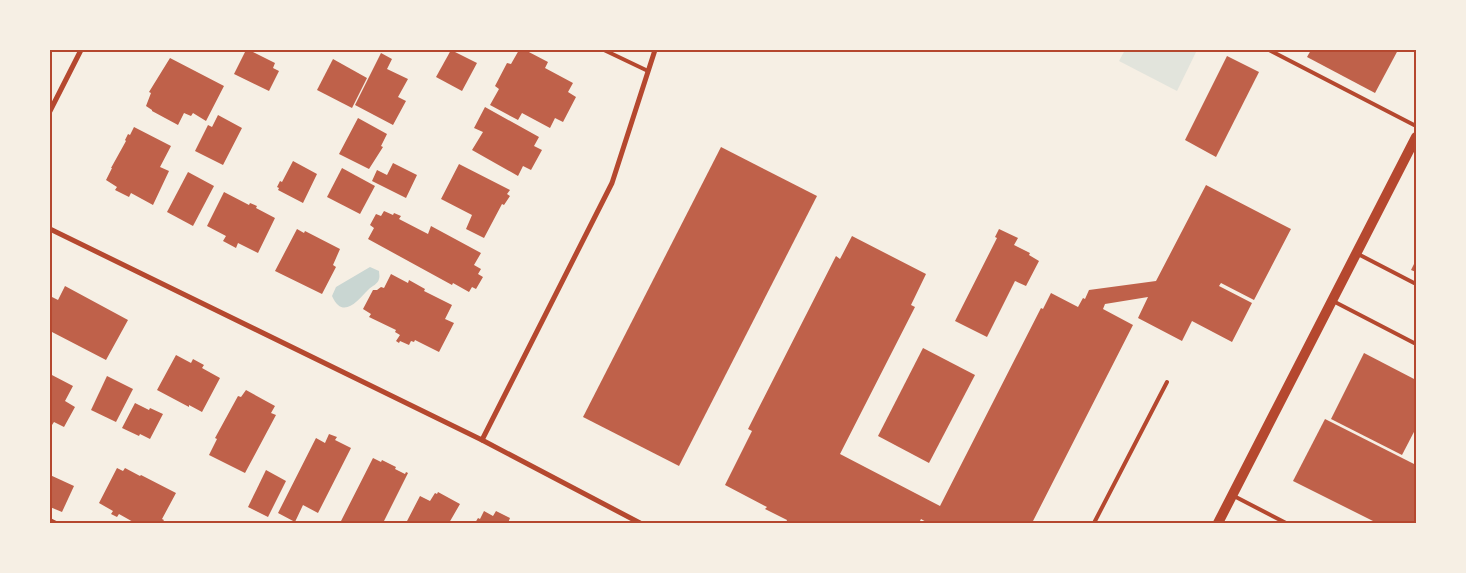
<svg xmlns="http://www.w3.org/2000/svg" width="1466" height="573" font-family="Jost,sans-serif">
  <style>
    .green { fill: #e2e4dc }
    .water { fill: #c9d6d2 }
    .building { fill: #bf614a }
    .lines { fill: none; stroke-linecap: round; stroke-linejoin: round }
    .service { stroke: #b5482f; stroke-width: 4 }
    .minor { stroke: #b5482f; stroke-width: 5 }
    .secondary { stroke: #b5482f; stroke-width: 10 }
    .neatline { fill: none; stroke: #b5482f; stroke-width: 2 }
  </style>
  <rect width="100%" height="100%" fill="#f6efe4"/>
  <!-- green -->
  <path class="green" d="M1125,50h72l-20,41 -58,-30z"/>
  <!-- water -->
  <path class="water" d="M370,267l9,4c0,3 1,5 0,8 -1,5 -7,7 -11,11 -11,11 -25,30 -36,6l4,-9z"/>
  <!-- building -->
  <g class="building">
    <path d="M246,50h3l26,13 -2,5 6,3 -10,20 -35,-17z"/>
    <path d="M451,50l26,13 -15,28 -26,-14z"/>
    <path d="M519,50h6l23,12 -3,6 28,15 -5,9 8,5 -13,25 -8,-4 -5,10 -28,-15 -4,7 -28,-15 9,-16 -4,-3 12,-23 4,1z"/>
    <path d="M1311,50h87l-23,43 -68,-36z"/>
    <path d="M381,53l11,6 -5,10 21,10 -10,18 8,4 -13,24 -38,-20z"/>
    <path d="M1227,56l32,16 -43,85 -31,-17z"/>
    <path d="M170,58l54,28 -18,35 -13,-8 -2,3 -7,-3 -6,12 -26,-14v-1l-6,-4 5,-13 -2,-1z"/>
    <path d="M333,59l34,19 -15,30 -35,-18z"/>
    <path d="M485,107l54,30 -5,9 8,4 -11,20 -8,-4 -5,10 -46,-26 11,-18 -9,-4z"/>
    <path d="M218,115l24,13 -19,37 -28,-14 13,-26 4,2z"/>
    <path d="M358,118l29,16 -6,12 2,1 -14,22 -30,-15z"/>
    <path d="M134,127l37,19 -11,21 9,4 -16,34 -22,-12 -2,4 -14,-7 2,-3 -11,-7 6,-12h-1l15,-27 -1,-1 3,-6 2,1z"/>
    <path d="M721,147l96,49 -138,270 -96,-49z"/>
    <path d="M293,161l24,13 -14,29 -25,-13 1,-2 -2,-1 3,-6 2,1z"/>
    <path d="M393,163l24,12 -11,23 -34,-17 5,-11 10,5z"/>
    <path d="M459,164l51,26 -3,4 3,2 -6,9 -2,-1 -18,34 -18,-9 6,-14 -31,-16z"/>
    <path d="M342,168l33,18 -15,28 -33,-17z"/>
    <path d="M188,172l26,14 -21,40 -26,-14z"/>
    <path d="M1206,185l85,44 -37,71 -33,-17 -2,3 33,17 -20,39 -40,-21 -10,20 -44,-23 10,-21 -43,7 -2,5 30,16 -101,198h-104l-7,-4 -2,4h-133l1,-3 -22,-11 2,-2 -42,-22 27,-54 -4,-2 88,-173 4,3 12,-23 74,38 -15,31 4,2 -75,147 100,52 101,-198 2,1 8,-16 27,14 5,-9 2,1 4,-9 67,-9z"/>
    <path d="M224,192l25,13 1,-2 7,3 -1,2 19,10 -17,35 -20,-10 -2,5 -13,-7 3,-5 -19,-10z"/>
    <path d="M384,211l9,4 1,-2 7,3 -2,3 29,15 3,-8 50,27 -7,12 7,4 -3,5 5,3 -7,12 -4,-2 -3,5 -16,-9 -1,2 -84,-46 6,-11 -4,-3 6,-11 5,2z"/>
    <path d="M297,229l7,4 1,-2 35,18 -7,16 3,2 -14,27 -47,-23z"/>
    <path d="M999,229l19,9 -4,7 16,8 -1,2 10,6 -13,25 -11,-5 -28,56 -32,-16 42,-83 -2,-1z"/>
    <path d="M1416,260v12l-5,-2z"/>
    <path d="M391,274l17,9 1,-3 16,9 -1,2 28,14 -7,14 9,4 -15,29 -24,-12 -1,2 -3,-1 -2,4 -9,-4 -1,2 -3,-2 4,-6 -5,-3 1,-2 -27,-13 2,-3 -8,-5 10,-19h4l4,-3 3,1z"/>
    <path d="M65,286l63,34 -22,40 -54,-28 -2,4v-40l8,4z"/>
    <path d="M923,348l52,27 -46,88 -51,-27z"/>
    <path d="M1364,353l52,27v48l-14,27 -71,-36z"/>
    <path d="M176,355l15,8 2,-4 11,6 -2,3 18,10 -18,34 -13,-7v2l-32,-17z"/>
    <path d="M50,374l23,12 -8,15 10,6 -11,20 -10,-5 -2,3 -2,-2z"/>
    <path d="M107,376l26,13 -17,33 -25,-12z"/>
    <path d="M246,390l29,16 -4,7 5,2 -31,58 -36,-18 8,-16 -2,-1 23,-42 3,1z"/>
    <path d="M135,403l14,7 1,-2 13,6 -13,25 -10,-5 -1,2 -17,-8z"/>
    <path d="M1325,419l91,46v58h-39l-84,-42z"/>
    <path d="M329,434l8,3 -2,3 16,8 -33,65 -15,-8 -8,17 -17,-9 38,-75 9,5z"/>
    <path d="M373,458l8,4 1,-2 14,7 -1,2 10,5 1,-2 2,1 -25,50h-43z"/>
    <path d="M117,468l6,3 2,-3 15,8 1,-1 35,18 -14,26 2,1 -2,3h-27l-16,-9 -2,3 -6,-3 2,-3 -14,-8z"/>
    <path d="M266,470l20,11 -18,36 -20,-10z"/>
    <path d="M50,475l24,11 -12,26 -12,-5z"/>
    <path d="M438,492l22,12 -11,19h-43l14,-27 10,5 5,-8 2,1z"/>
    <path d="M484,511l9,5 3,-5 14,7 -2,5h-33l3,-5 2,1z"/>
  </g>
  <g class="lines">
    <!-- service -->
    <g class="service">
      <path d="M604,50l44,21"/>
      <path d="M1269,50l147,76"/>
      <path d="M1358,254l58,30"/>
      <path d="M1333,301l83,43"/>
      <path d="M1232,495l54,28"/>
      <path d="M50,520l6,3"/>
      <path d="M1094,523l73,-141"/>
    </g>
    <!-- minor -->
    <g class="minor">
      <path d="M50,111l31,-61"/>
      <path d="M50,229l432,211 158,83"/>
      <path d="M482,440l130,-257 43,-133"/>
    </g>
    <!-- secondary -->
    <path class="secondary" d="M1218,523l198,-386"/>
  </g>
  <!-- border -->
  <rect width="1466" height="573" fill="none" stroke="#f6efe4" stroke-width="102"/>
  <rect x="51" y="51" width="1364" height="471" class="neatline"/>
</svg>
